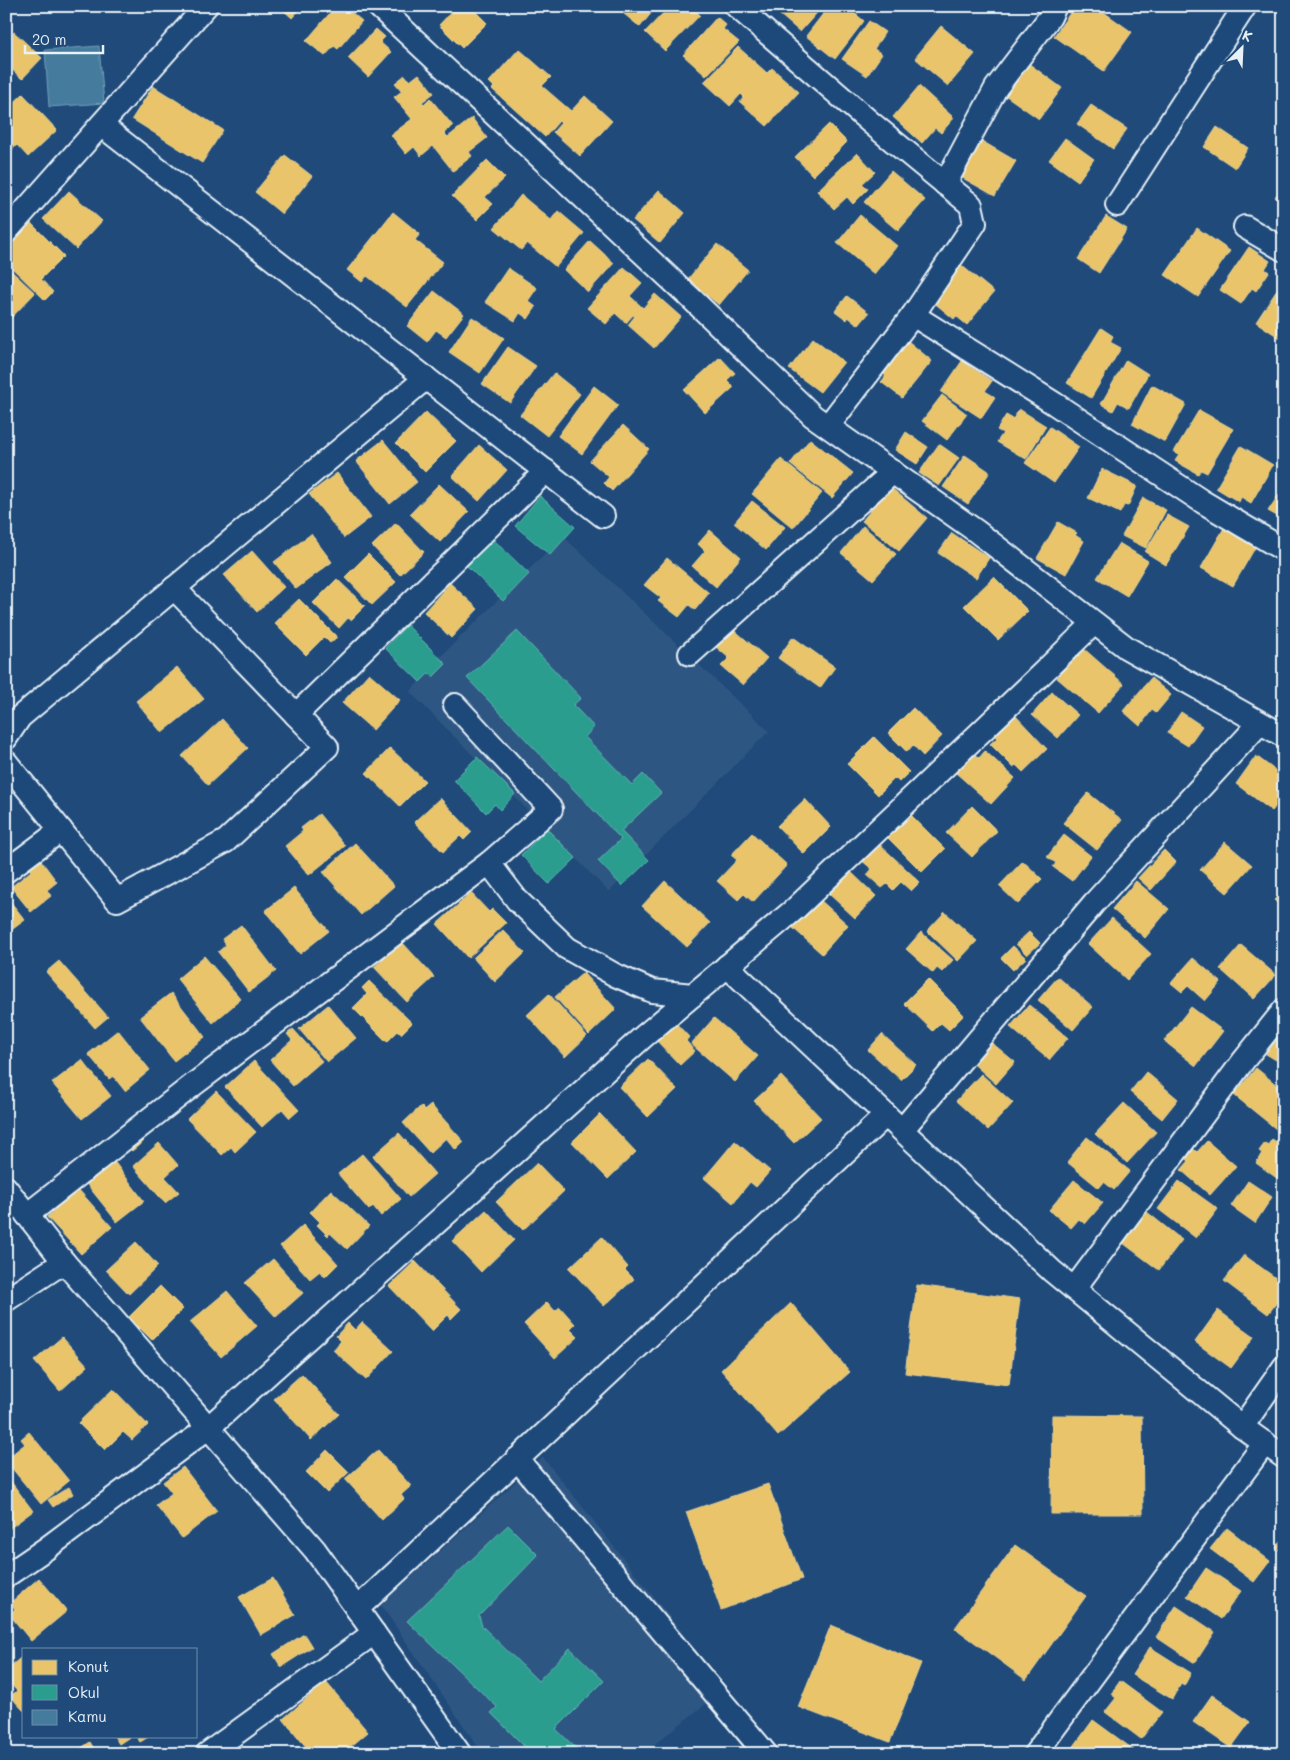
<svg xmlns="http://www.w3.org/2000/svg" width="1290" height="1760" font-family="Mali,sans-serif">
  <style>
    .built { fill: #2e5683 }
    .homes { fill: #e9c46a; stroke: #e9d295 }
    .schools { fill: #2a9d8f; stroke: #63b6ae }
    .public { fill: #457b9d; stroke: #769eb8 }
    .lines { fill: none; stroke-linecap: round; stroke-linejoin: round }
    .minor-casing { stroke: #e8f1f8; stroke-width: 26 }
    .minor { stroke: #1f4a7a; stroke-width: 22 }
  </style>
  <rect width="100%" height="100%" fill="#1f4a7a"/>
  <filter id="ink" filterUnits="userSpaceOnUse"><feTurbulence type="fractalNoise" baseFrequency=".02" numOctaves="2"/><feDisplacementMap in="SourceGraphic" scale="10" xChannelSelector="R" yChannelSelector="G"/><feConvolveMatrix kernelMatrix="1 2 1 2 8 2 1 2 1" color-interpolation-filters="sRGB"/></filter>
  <g filter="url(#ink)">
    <!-- built -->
    <g class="built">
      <path d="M563,536l206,195 -160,161 -199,-200 26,-31z"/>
      <path d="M543,1457l183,231 -84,66h-159l-102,-149z"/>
    </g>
    <!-- homes -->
    <g class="homes">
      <path d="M279,6h23l-10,12z"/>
      <path d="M336,6h8l18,15 -24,28 -4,-3 -9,10 -19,-15z"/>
      <path d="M457,6h13l17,17 -25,25 -23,-23z"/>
      <path d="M620,6h37l-17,21 -22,-18z"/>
      <path d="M670,6h21l9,9 -35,36 -20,-19z"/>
      <path d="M773,6h50l-23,26 -28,-24z"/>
      <path d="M829,6h17l18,15 -29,38 -29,-23z"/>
      <path d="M1075,6h20l37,26 -28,39 -50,-35z"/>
      <path d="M717,17l9,8 -3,4 16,13 -33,34 -23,-21z"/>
      <path d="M869,21l16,11 -11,17 8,5 -15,22 -25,-17z"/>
      <path d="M941,26l34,28 -27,32 -33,-28z"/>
      <path d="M376,29l9,8 -5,5 11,10 -23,25 -20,-19z"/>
      <path d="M14,32l28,26 -20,21 -16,-15v-24z"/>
      <path d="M738,47l29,26 5,-5 27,24 -32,34 -27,-24 4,-5 -3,-3 -11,12 -26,-24z"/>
      <path d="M519,49l32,28 -9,9 29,25 14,-15 27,25 -32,35 -27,-24 8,-9 -2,-2 -14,16 -53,-48 2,-2 -5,-5z"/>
      <path d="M1028,63l34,25 -23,31 -34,-24z"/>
      <path d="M419,74l15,19 -12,9 2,2 6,-6 23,28 -9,7 4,4 24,-19 15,20 -18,14 3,4 -19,15 -20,-25 -12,10 -7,-9 -8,7 -15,-19 21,-16 -18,-22 8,-6 -7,-8 10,-8 5,6z"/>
      <path d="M153,86l70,44 -21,33 -70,-44z"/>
      <path d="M919,86l35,32 -13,15 -6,-5 -13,15 -29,-26z"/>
      <path d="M23,94l34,36 -29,27 -11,-12 -8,7 -3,-3v-39z"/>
      <path d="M1091,105l36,24 -14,20 -36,-25z"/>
      <path d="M829,124l18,18 -34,34 -18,-19z"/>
      <path d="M1217,127l31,21 -13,20 -31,-21z"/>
      <path d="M1065,138l29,21 -16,22 -29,-21z"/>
      <path d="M980,140l36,21 -21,35 -36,-20z"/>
      <path d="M857,153l18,19 -13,12 6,5 -15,15 -6,-7 -13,12 -17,-18z"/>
      <path d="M285,155l27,21 -30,38 -27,-22z"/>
      <path d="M487,160l18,18 -20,19 8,7 -16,16 -25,-24z"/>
      <path d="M891,171l34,29 -27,31 -34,-29z"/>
      <path d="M1284,185v19l-9,-7z"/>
      <path d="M659,190l26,23 -25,30 -27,-23z"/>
      <path d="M69,191l33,30 -26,28 -33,-30z"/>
      <path d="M521,195l30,25 7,-9 26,22 -28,34 -29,-24 -6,7 -27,-22z"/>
      <path d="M393,212l27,22 -5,6 28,22 -36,45 -40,-31 -5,6 -15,-12z"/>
      <path d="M860,215l37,31 -23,28 -37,-31z"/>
      <path d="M1106,216l21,13 -28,44 -21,-14z"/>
      <path d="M27,219l37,37 -23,23 12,13 -8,8 -39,-38v-22z"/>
      <path d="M1197,228l33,23 -32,46 -33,-22z"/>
      <path d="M590,241l24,22 -26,29 -24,-22z"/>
      <path d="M717,244l31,26 -29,35 -31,-26z"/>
      <path d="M1249,247l21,14 -5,8 4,3 -13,19 -4,-3 -11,16 -21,-14z"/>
      <path d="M961,265l33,27 -27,33 -11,-9 -2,3 -22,-18z"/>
      <path d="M6,266l29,27 -24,25 -5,-4z"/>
      <path d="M624,267l18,16 -12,13 13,12 12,-14 26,23 -27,31 -26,-23 7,-9 -2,-1 -7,8 -11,-10 -9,11 -19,-16z"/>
      <path d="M508,268l29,20 -9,13 8,6 -8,12 -8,-6 -5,8 -30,-19z"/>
      <path d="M1281,284l3,2v47l-4,5 -24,-16z"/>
      <path d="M434,291l30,23 -18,23 -10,-7 -9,12 -20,-16z"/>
      <path d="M847,296l22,17 -10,12 -11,-8 -1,3 -12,-9z"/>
      <path d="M472,317l32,21 -24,35 -31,-21z"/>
      <path d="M1101,328l12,8 -3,6 11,6 -30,50 -24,-15z"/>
      <path d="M902,336l30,25 -30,37 -21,-16 5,-6 -11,-8z"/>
      <path d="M813,338l31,24 -24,30 -31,-23z"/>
      <path d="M508,347l28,19 -26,37 -28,-19z"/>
      <path d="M720,357l15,16 -8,7 7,7 -29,26 -21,-23z"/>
      <path d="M1126,360l22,14 -19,34 -11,-6 -5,9 -12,-7z"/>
      <path d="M962,361l30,20 -7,10 10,6 -14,21 -40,-26z"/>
      <path d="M554,373l26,21 -33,42 -27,-21z"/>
      <path d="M1152,385l34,19 -21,38 -33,-18z"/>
      <path d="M594,386l24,19 -36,49 -24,-18z"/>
      <path d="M942,395l25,19 -20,26 -25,-19z"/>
      <path d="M1019,409l27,17 -20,33 -29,-17 6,-9 -6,-3 9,-15 7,4z"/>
      <path d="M1199,410l34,19 -26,44 -6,-3 -3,4 -23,-13 4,-6 -5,-3z"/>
      <path d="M426,412l30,29 -31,31 -29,-29z"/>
      <path d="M623,425l26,24 -37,42 -8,-8 5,-6 -19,-16z"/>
      <path d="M1050,427l29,20 -25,36 -29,-20z"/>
      <path d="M906,432l22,15 -11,17 -22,-14z"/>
      <path d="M810,439l43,34 -21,25 -42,-34z"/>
      <path d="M383,440l34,42 -27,22 -34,-43z"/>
      <path d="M939,444l20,14 -20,28 -20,-13z"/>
      <path d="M479,445l28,25 -28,31 -27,-25z"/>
      <path d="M1241,446l32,19 -22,38 -10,-6 -2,5 -23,-14z"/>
      <path d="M965,455l25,17 -22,32 -25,-17z"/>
      <path d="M781,459l41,34 -29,35 -41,-34z"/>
      <path d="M1102,469l35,17 -9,20 -4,-1 -4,8 -32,-15z"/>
      <path d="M337,473l34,44 -27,21 -35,-44z"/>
      <path d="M439,484l30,28 -29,30 -30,-28z"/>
      <path d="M890,487l37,31 -28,33 -37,-30z"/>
      <path d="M1284,487v33l-16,-9z"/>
      <path d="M1143,498l23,12 -20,38 -24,-12z"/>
      <path d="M752,501l33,26 -19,23 -32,-27z"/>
      <path d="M1167,515l22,12 -23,38 -21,-13z"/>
      <path d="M1058,522l19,11 -2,2 9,6 -18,33 -29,-16z"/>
      <path d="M396,523l28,29 -24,23 -28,-29z"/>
      <path d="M863,526l33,28 -23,26 -32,-27z"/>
      <path d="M1224,528l32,18 -23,40 -32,-18z"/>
      <path d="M710,530l31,27 -25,30 -24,-21 13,-15 -7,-7z"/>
      <path d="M952,533l37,25 -13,20 -38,-25z"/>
      <path d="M311,534l21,28 -36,27 -22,-27z"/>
      <path d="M1119,543l29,18 -21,35 -30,-18z"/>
      <path d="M252,551l32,36 -27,25 -33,-37z"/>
      <path d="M368,554l28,28 -24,23 -27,-28z"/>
      <path d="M667,558l42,35 -14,17 -6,-5 -10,12 -21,-16 3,-3 -17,-13z"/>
      <path d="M994,577l34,34 -30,29 -34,-34z"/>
      <path d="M337,579l28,27 -14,14 -3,-2 -9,10 -26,-25z"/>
      <path d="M450,583l28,26 -27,29 -27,-26z"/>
      <path d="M299,599l38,38 -7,6 -6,-6 -18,18 -32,-32z"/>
      <path d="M732,628l35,30 -24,27 -22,-19 8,-8 -13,-11z"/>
      <path d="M793,637l42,30 -15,21 -42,-30z"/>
      <path d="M1083,648l41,36 -26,29 -41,-35z"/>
      <path d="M177,667l27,32 -42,34 -26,-32z"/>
      <path d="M369,673l31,27 -27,30 -31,-27z"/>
      <path d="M1151,678l20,17 -15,18 -4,-3 -12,16 -17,-15z"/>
      <path d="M1052,692l26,23 -20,23 -26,-23z"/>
      <path d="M913,708l29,28 -19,20 -10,-11 -6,7 -19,-19z"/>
      <path d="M1181,712l21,14 -14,20 -21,-13z"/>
      <path d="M1015,715l32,34 -24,23 -7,-7 -3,2 -23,-23 7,-6 -3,-3z"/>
      <path d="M222,719l26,29 -40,37 -26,-29z"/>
      <path d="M874,737l35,35 -10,10 -4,-4 -17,17 -31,-31z"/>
      <path d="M390,748l35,33 -25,25 -34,-33z"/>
      <path d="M985,751l30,27 -24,26 -35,-31 18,-19 5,4z"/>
      <path d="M1256,756l28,21v19l-12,15 -36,-27z"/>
      <path d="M1088,793l34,27 -25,30 -34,-27z"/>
      <path d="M440,798l32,34 -8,8 -4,-4 -17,16 -29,-30z"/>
      <path d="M805,799l26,28 -27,27 -27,-28z"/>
      <path d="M972,806l25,25 -25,26 -26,-24z"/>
      <path d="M908,812l37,37 -23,23 -37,-37z"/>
      <path d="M319,814l26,32 -36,29 -24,-29 18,-15 -2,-3z"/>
      <path d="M752,833l35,32 -34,37 -9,-8 -6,6 -21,-19 20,-21 -6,-5z"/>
      <path d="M1064,835l27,21 -19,25 -19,-14 3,-4 -9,-6z"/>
      <path d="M1225,842l27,23 -25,28 -27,-23z"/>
      <path d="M355,843l39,43 -33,29 -38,-43z"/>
      <path d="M878,843l42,39 -9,9 -10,-9 -8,8 -6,-6 -5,4 -15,-13 5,-6 -11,-9z"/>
      <path d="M1164,850l12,12 -25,28 -13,-12z"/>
      <path d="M37,855l20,27 -10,8 4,6 -20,16 -20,-25 20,-16 -5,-7z"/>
      <path d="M1023,861l19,18 -24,25 -19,-18z"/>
      <path d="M850,871l26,25 -21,22 -26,-24 9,-9 -4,-4z"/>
      <path d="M665,881l45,42 -23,24 -45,-41z"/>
      <path d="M1136,881l33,28 -24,29 -33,-29z"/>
      <path d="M294,888l35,43 -29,23 -35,-43z"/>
      <path d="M1284,890v19l-10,-9z"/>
      <path d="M471,893l18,19 3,-3 14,14 -38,35 -31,-34z"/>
      <path d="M6,896l19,24 -19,14z"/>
      <path d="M819,899l29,26 -26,29 -29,-26z"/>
      <path d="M945,912l32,29 -19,20 -31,-30z"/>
      <path d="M1112,918l39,36 -24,26 -39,-36z"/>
      <path d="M241,925l35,46 -27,21 -31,-40 8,-7 -4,-6z"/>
      <path d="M503,930l22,23 -30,29 -22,-24z"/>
      <path d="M921,932l32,28 -11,12 -5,-4 -4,5 -27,-24z"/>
      <path d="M1029,932l11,11 -13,12 -11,-11z"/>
      <path d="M402,942l32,35 -27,25 -33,-35z"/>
      <path d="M1241,945l35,30 -22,24 -34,-30z"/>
      <path d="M1013,946l13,12 -13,12 -12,-12z"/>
      <path d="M204,956l37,43 -28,24 -36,-44z"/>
      <path d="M1193,958l28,24 -16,19 -17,-15 -6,6 -11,-9z"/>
      <path d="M59,961l49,56 -13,11 -49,-56z"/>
      <path d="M583,973l33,36 -27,26 -34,-38z"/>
      <path d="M1058,977l35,30 -20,23 -35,-30z"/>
      <path d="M928,979l36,36 -15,15 -8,-7 -8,8 -29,-28z"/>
      <path d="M369,981l43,42 -11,11 -3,-3 -11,11 -34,-34 14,-14 -5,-6z"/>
      <path d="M171,993l34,44 -31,24 -34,-44z"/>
      <path d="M549,994l38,42 -22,21 -38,-42z"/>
      <path d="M328,1005l28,33 -29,24 -28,-33z"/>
      <path d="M1029,1005l39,33 -19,22 -39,-33z"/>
      <path d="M1191,1007l32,24 -27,35 -32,-25z"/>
      <path d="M714,1018l44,38 -23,26 -44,-38z"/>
      <path d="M672,1019l17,18 -3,4 9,10 -15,14 -27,-28z"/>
      <path d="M293,1029l29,32 -29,25 -23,-26 22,-20 -5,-6z"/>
      <path d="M1284,1029v31l-5,-4 -3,4 -10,-6z"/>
      <path d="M118,1030l32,40 -25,21 -12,-15 -4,3 -21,-25z"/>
      <path d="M882,1034l34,31 -15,15 -33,-30z"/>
      <path d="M986,1038l29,24 -19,22 -28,-25z"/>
      <path d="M648,1059l29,30 -29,28 -29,-30z"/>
      <path d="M82,1060l29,36 -29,23 -30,-36z"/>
      <path d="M254,1061l45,49 -9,8 -8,-9 -20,18 -37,-40z"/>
      <path d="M1256,1068l28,23v39l-3,3 -47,-38z"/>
      <path d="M1146,1072l32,27 -16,20 -32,-27z"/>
      <path d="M981,1074l32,29 -25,27 -32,-29z"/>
      <path d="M781,1076l40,42 -27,25 -40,-42z"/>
      <path d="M216,1091l40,41 -21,20 -4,-5 -9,8 -35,-36z"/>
      <path d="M1124,1103l32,29 -29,31 -32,-29z"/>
      <path d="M431,1105l33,37 -8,8 -10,-12 -16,15 -27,-30 18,-17 4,4z"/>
      <path d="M600,1114l36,38 -28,27 -36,-37z"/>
      <path d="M135,1131l9,10 -12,10 -8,-10z"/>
      <path d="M399,1133l36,41 -26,23 -36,-41z"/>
      <path d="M1087,1137l43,34 -16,19 -10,-8 -5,6 -32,-26z"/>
      <path d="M1272,1139l12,8v24l-6,8 -22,-16 6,-10 -3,-2 6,-8 3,2z"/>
      <path d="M735,1141l35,30 -14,16 -6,-5 -17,21 -29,-25z"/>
      <path d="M1207,1141l29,25 -26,29 -29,-25 8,-9 -6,-5 8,-9 6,5z"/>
      <path d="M159,1143l19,22 -13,12 14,15 -14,11 -32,-37z"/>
      <path d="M362,1154l39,45 -20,17 -8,-10 -4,4 -31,-36z"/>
      <path d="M113,1160l31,41 -27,21 -32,-40z"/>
      <path d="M537,1163l27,28 -41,39 -27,-28z"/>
      <path d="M1074,1180l29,23 -18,21 -6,-5 -8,9 -22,-18z"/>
      <path d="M1179,1181l39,28 -22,29 -38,-29z"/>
      <path d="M1248,1181l24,16 -17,26 -24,-17z"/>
      <path d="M78,1189l34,38 -31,27 -34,-37z"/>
      <path d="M331,1190l38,36 -22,23 -17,-16 -2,3 -11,-11 3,-3 -10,-10z"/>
      <path d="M486,1210l28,30 -33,32 -29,-31z"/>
      <path d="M1147,1212l35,28 -23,30 -36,-27z"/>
      <path d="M303,1225l35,39 -13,13 -5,-6 -10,8 -30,-33z"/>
      <path d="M602,1237l26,30 -3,3 9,9 -30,27 -35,-38z"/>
      <path d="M136,1242l22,24 -29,28 -23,-24z"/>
      <path d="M1244,1255l40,29v9l-16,21 -44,-33z"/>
      <path d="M273,1259l30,34 -27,24 -31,-34z"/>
      <path d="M415,1261l46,48 -10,10 -3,-4 -16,16 -43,-45z"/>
      <path d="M917,1285l103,14 -11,86 -104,-12z"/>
      <path d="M160,1286l23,23 -31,31 -23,-23z"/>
      <path d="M227,1291l30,35 -36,31 -31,-35z"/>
      <path d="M547,1302l8,9 5,-4 15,17 -5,5 8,8 -23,21 -31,-34z"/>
      <path d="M791,1303l59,69 -72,64 -57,-66z"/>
      <path d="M1218,1310l36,27 -23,31 -36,-26z"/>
      <path d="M362,1322l31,29 -27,29 -33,-30 8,-9 -5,-5 12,-13 7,7z"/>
      <path d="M62,1337l26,29 -28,25 -26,-30z"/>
      <path d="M302,1374l37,40 -28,26 -37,-41z"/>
      <path d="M113,1389l35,36 -16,15 -9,-8 -18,18 -27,-27z"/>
      <path d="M1052,1415l90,1 1,98h-92z"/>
      <path d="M29,1432l40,49 -28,23 -35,-43v-2l19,-15 -4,-5z"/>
      <path d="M327,1450l22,22 -22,21 -21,-21z"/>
      <path d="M378,1450l33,36 -10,9 3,4 -22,21 -37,-41z"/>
      <path d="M183,1467l34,44 -35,27 -26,-33 16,-12 -9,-11z"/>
      <path d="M6,1475l27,36 -27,20z"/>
      <path d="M768,1484l34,95 -81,31 -35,-98z"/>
      <path d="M69,1487l4,7 -20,13 -5,-7z"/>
      <path d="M1227,1528l43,33 -16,21 -44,-33z"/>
      <path d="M1284,1537v17l-8,-6z"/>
      <path d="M1015,1545l71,51 -60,84 -71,-52z"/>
      <path d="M1206,1568l35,23 -20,28 -34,-23z"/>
      <path d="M39,1578l28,33 -36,30 -22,-27 6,-5 -5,-6z"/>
      <path d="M273,1578l22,37 -34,20 -22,-38z"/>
      <path d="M1176,1606l39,26 -20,31 -39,-26z"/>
      <path d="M831,1625l90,38 -31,79 -92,-35z"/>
      <path d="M304,1634l8,13 -31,20 -8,-13z"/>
      <path d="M1150,1647l41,26 -7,13 -3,-2 -9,15 -40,-24z"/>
      <path d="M24,1655v56l-14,-15 7,-5 -11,-12v-9z"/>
      <path d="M1120,1681l42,31 -21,27 -36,-27 11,-14 -5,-4z"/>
      <path d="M326,1682l42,50 -26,22h-30l-29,-35z"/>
      <path d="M1212,1695l38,27 -19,26 -38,-26z"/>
      <path d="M1093,1720l41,30 -3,4h-52l-7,-5z"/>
      <path d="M114,1736h17l-12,8z"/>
      <path d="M136,1736h14l-10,6z"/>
      <path d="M90,1742l7,12h-24z"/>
    </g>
    <!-- schools -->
    <g class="schools">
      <path d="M540,496l35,31 -25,28 -35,-29z"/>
      <path d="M493,539l36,35 -26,27 -36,-35z"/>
      <path d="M407,625l39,39 -13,13 -4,-4 -9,9 -35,-34z"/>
      <path d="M517,631l64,67 -8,7 21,22 -9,10 47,48 11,-11 18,19 -40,38 28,29 -27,26 -24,-25 23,-22 -154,-161z"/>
      <path d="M477,757l38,37 -15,16 -5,-6 -9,9 -32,-33z"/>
      <path d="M547,829l29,29 -27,26 -28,-29z"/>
      <path d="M508,1525l30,30 -59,61 3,10 56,55 32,-33 34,33 -48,48 26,25h-50l-41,-41 6,-6 -90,-86z"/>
    </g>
    <!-- public -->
    <path class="public" d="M99,46l5,57 -55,4 -4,-57z"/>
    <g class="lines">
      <!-- minor casing -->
      <g class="minor-casing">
        <g id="minor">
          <path d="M378,6l315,294 120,116 163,115 151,117 157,88"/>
          <path d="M736,6l134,116 101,83 4,18 -62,92 -85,111"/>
          <path d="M101,125l502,391"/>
          <path d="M945,184l51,-96 54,-71 5,-11"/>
          <path d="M1117,205l128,-199"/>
          <path d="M1245,227l39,23"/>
          <path d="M6,232l200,-226"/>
          <path d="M913,315l142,89 148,98 81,48"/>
          <path d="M690,654l203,-182"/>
          <path d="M455,705l96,104 -62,54"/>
          <path d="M296,715l250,-244"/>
          <path d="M6,738l14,-21 406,-339"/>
          <path d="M6,762l111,138 109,-59 101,-94 -153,-159"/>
          <path d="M6,871l55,-41"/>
          <path d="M727,966l325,305 190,156 42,30"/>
          <path d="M902,1130l192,-227 166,-180"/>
          <path d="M6,1188l58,74 251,288 145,204"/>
          <path d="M27,1215l166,-130 296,-222 28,37 50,48 48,27 37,16 41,4"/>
          <path d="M1074,1289l170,-229 40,-50"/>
          <path d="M6,1300l58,-38"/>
          <path d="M1242,1427l42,-60"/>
          <path d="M517,1459l249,295"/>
          <path d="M6,1576l41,-28 161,-120 435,-391 152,-128 233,-222 66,-64"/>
          <path d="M357,1609l529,-494"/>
          <path d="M207,1754l167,-121"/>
          <path d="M1035,1754l230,-311"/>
        </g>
      </g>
      <!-- minor -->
      <use href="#minor" class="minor"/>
    </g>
  </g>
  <!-- margin -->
  <rect width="1290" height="1760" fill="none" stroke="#1f4a7a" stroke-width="25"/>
  <rect x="12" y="12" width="1265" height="1735" fill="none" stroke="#e8f1f8" stroke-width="2" filter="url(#ink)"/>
  <!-- legend -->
  <rect x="22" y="1648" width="175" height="90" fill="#1f4a7a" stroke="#6f8dac"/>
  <rect x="32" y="1660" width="25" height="15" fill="#e9c46a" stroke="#6f8dac"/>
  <text x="68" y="1672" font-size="15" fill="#e8f1f8">Konut</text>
  <rect x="32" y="1685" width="25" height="15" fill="#2a9d8f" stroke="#6f8dac"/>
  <text x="68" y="1698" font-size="15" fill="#e8f1f8">Okul</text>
  <rect x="32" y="1710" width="25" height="15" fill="#457b9d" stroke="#6f8dac"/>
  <text x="68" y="1722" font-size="15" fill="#e8f1f8">Kamu</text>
  <!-- north arrow -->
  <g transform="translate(1242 48) rotate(24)" stroke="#1f4a7a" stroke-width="4" paint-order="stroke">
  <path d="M0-4L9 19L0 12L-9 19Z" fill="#e8f1f8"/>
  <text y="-8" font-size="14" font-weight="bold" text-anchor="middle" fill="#e8f1f8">K</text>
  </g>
  <!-- scale -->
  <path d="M25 45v8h78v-8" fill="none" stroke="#e8f1f8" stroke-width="2.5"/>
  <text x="32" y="45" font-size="15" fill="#e8f1f8" stroke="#1f4a7a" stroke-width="4" paint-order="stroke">20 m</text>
</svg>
